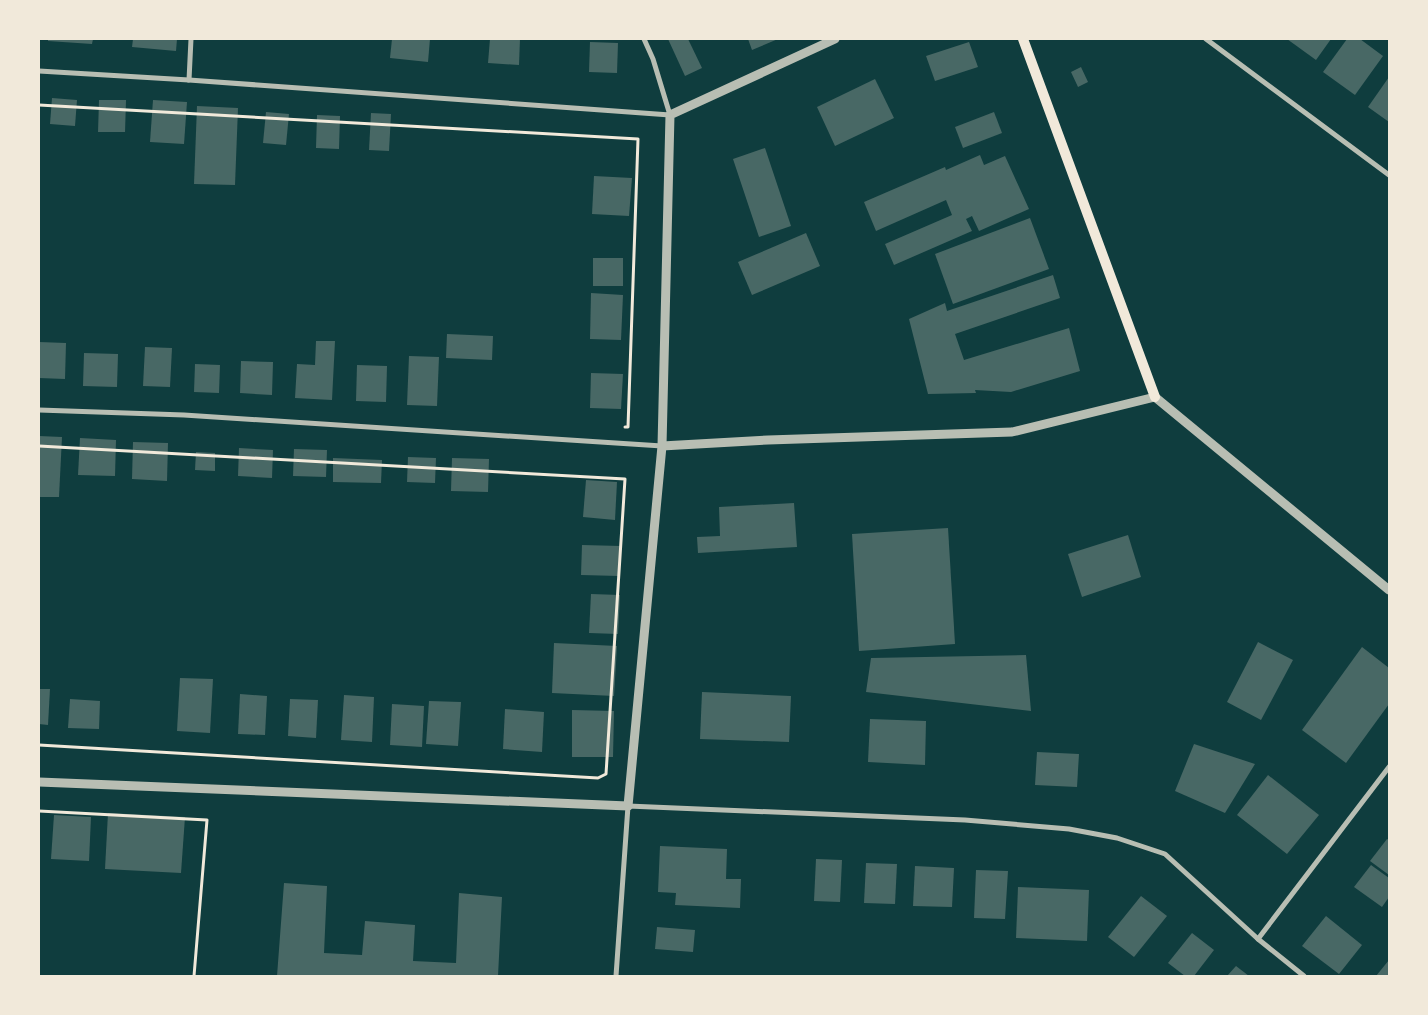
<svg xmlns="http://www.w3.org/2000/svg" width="1428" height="1015" font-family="Arial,sans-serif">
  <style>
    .building { fill: #486865 }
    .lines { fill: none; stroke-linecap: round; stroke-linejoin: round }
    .path { stroke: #f1e9da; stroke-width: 3 }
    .minor { stroke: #b8beb3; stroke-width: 5 }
    .tertiary { stroke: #b8beb3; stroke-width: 9 }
    .secondary { stroke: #f1e9da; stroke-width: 10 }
  </style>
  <rect width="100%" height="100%" fill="#0f3d3e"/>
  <!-- building -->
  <g class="building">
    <path d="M48,39h45l-1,5 -44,-3z"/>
    <path d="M133,39h44l-1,12 -44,-4z"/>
    <path d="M392,39h38l-2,23 -38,-4z"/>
    <path d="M490,39h30l-1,26 -31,-2z"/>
    <path d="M668,39h20l14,29 -17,8z"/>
    <path d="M748,39h30l-26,11z"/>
    <path d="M1287,39h44l-15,21z"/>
    <path d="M1347,39h13l23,17 -28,39 -32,-23z"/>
    <path d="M590,42l28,1 -1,30 -28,-1z"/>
    <path d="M969,42l9,25 -43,14 -9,-25z"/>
    <path d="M1081,67l7,15 -10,5 -7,-15z"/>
    <path d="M1389,77v45l-21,-15z"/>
    <path d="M875,79l19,39 -59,28 -18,-39z"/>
    <path d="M52,98l25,2 -2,26 -25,-2z"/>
    <path d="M99,100h27l-1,32h-27z"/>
    <path d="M153,100l34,2 -3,42 -34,-2z"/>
    <path d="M197,106l41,2 -3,77 -41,-1z"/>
    <path d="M266,112l23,2 -3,31 -23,-2z"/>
    <path d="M994,112l8,21 -39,15 -8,-21z"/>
    <path d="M371,113l20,1 -2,37 -20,-1z"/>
    <path d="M317,115l23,1 -1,33 -23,-1z"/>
    <path d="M765,148l26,78 -32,11 -26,-78z"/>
    <path d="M980,155l4,10 21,-9 24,53 -50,22 -7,-15 -6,3 6,12 -78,34 -9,-21 67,-29 -6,-15 -70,31 -12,-29 81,-35 1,3z"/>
    <path d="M594,176l38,2 -3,38 -37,-2z"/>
    <path d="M1030,218l19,51 -96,35 -18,-50z"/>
    <path d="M806,233l14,33 -68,29 -14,-33z"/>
    <rect x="593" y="258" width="30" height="28"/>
    <path d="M1053,275l7,23 -105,36 9,26 105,-32 11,43 -69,21 -36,-2 1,3 -48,1 -19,-75 36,-16 2,8z"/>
    <path d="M591,293l32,2 -2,45 -31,-1z"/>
    <path d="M447,334l46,2 -1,24 -46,-2z"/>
    <path d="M316,341h19l-3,59 -37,-2 2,-34 18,1z"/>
    <path d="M39,342l27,1 -1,36 -26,-1z"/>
    <path d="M145,347l27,1 -2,39 -27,-1z"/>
    <path d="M84,353l34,1 -1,33 -34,-1z"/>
    <path d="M409,356l30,1 -2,49 -30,-1z"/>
    <path d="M241,361l32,1 -1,33 -32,-2z"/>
    <path d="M195,364l25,1 -1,28 -25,-1z"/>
    <path d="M357,365l30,1 -1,36 -30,-1z"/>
    <path d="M591,373l32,1 -2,35 -31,-1z"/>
    <path d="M39,436l23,1 -3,60h-20z"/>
    <path d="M80,438l36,2 -1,36 -37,-1z"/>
    <path d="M133,442l35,1 -1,38 -35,-2z"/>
    <path d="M239,448l34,2 -1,28 -34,-2z"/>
    <path d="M294,449l33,1 -1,27 -33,-1z"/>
    <path d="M196,452l19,1v18l-20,-1z"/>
    <path d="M408,457l28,1 -1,25 -28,-1z"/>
    <path d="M333,458l49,2 -1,23 -48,-1z"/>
    <path d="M452,458l37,1 -1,33 -37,-1z"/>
    <path d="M586,480l31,2 -2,38 -32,-3z"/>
    <path d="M794,503l3,44 -99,6 -1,-16 23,-1 -1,-29z"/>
    <path d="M948,528l7,116 -96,7 -7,-117z"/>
    <path d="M1128,535l13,42 -59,20 -14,-43z"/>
    <path d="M582,545l39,1 -2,30 -38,-1z"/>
    <path d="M591,594l29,1 -2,39 -29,-1z"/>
    <path d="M1258,642l35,18 -32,60 -34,-18z"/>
    <path d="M554,643l63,3 -3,50 -62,-3z"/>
    <path d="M1362,647l27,21v36l-43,59 -44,-33z"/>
    <path d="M1026,655l5,56 -165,-19 5,-34z"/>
    <path d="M180,678l33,1 -3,54 -33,-2z"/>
    <path d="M39,689h11l-2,36 -9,-1z"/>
    <path d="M702,692l89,4 -2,46 -89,-3z"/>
    <path d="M240,694l27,2 -2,39 -27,-1z"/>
    <path d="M344,695l30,2 -2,45 -31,-2z"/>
    <path d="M70,699l30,2 -1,28 -31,-1z"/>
    <path d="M290,699l28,1 -2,38 -28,-2z"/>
    <path d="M429,701l32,1 -3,44 -32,-2z"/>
    <path d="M392,704l32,2 -2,41 -32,-2z"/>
    <path d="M505,709l39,3 -2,40 -39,-3z"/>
    <path d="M572,710l42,1 -1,46h-41z"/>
    <path d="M870,719l56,2 -1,44 -57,-3z"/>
    <path d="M1194,744l61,20 -30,49 -50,-22z"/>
    <path d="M1037,752l42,2 -2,33 -42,-2z"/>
    <path d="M1268,775l51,40 -32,39 -50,-39z"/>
    <path d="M108,813l77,4 -4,56 -76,-4z"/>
    <path d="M54,815l37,2 -2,44 -38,-2z"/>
    <path d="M1387,839l2,1v35l-19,-14z"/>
    <path d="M660,846l67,3 -1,30h15l-1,29 -65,-3 1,-12 -18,-1z"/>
    <path d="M816,859l26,1 -2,42 -26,-1z"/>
    <path d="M866,863l31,1 -2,40 -31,-1z"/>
    <path d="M1371,865l18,13v19l-7,10 -28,-20z"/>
    <path d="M915,866l39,2 -2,39 -39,-1z"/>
    <path d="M976,870l32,1 -3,48 -31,-1z"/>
    <path d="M284,883l43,3 -3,67 38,2 3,-34 50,4 -2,36 43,2 3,-70 43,4 -4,79h-221z"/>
    <path d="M1018,887l71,3 -2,51 -71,-3z"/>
    <path d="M1141,896l26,20 -33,41 -26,-20z"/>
    <path d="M1326,916l36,29 -23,29 -37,-28z"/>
    <path d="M657,927l38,3 -2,22 -38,-3z"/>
    <path d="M1192,933l22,17 -20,26h-9l-17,-13z"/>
    <path d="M1389,960v16h-13z"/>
    <path d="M1236,966l13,10h-22z"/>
  </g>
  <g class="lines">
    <!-- path -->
    <g class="path">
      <path d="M39,105l599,34 -10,288h-3"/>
      <path d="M39,446l586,33 -19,295 -8,4 -559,-33"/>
      <path d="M39,811l168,9 -13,156"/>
    </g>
    <!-- minor -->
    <g class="minor">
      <path d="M1206,39l183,136"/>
      <path d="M39,71l150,9 481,35 -17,-56 -9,-20"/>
      <path d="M189,80l2,-41"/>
      <path d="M39,410l145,5 478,31"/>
      <path d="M1258,939l131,-172"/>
      <path d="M616,976l12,-170 337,14 104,9 48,9 48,16 93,85 46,37"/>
    </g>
    <!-- tertiary -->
    <g class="tertiary">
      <path d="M662,446l106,-6 244,-8 143,-35 234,193"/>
      <path d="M39,782l589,24 34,-360 8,-331 165,-76"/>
    </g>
    <!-- secondary -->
    <path class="secondary" d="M1023,39l132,358"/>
  </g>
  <!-- border -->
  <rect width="1428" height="1015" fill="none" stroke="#f1e9da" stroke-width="80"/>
</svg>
